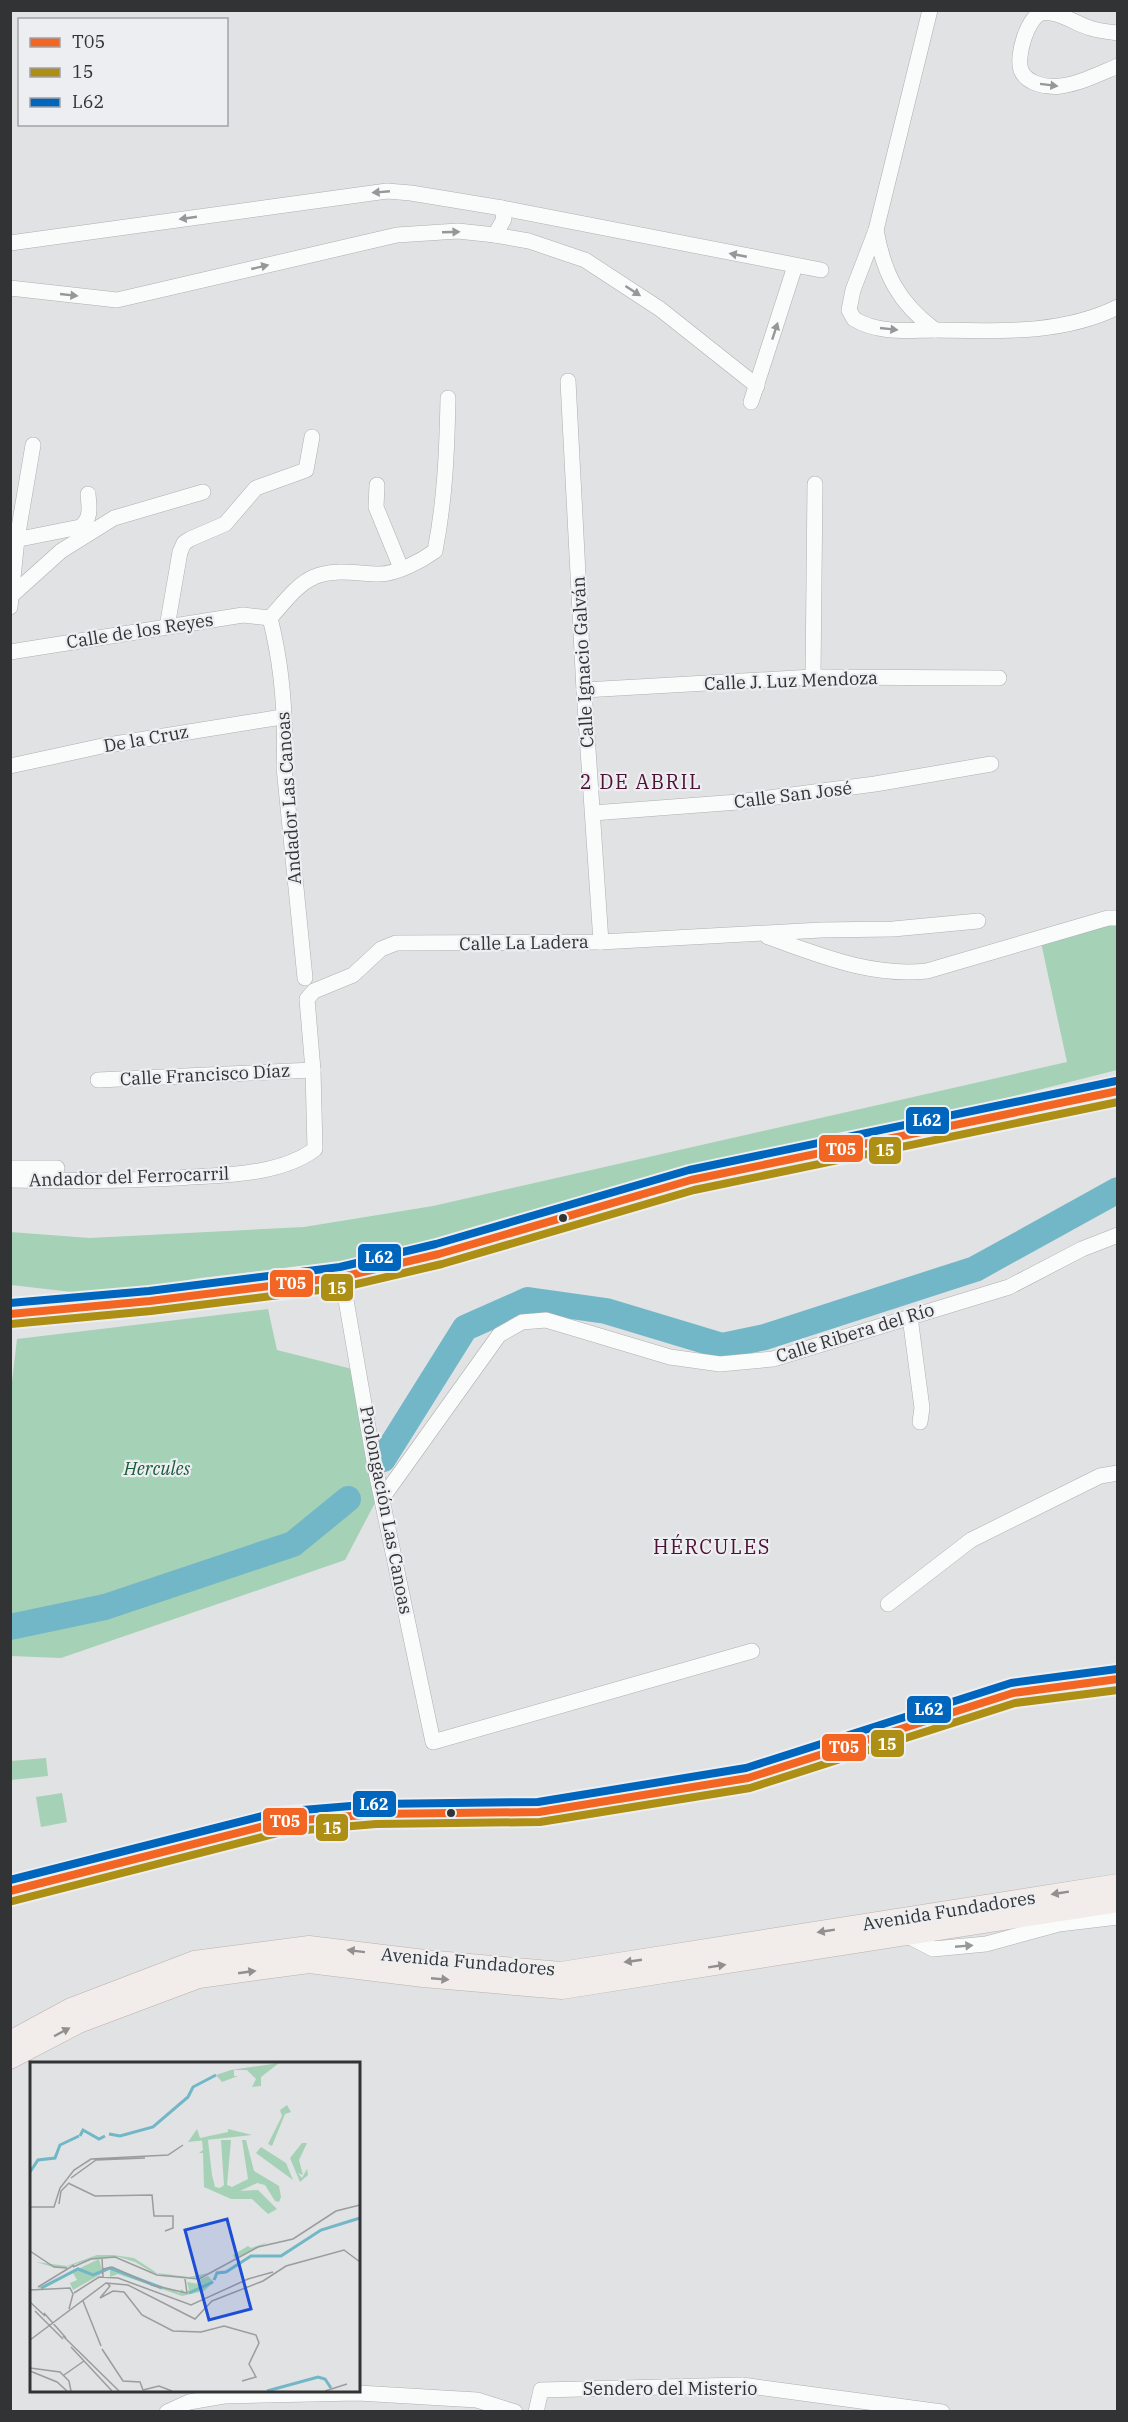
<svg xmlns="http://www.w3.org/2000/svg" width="1128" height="2422" font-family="'IBM Plex Serif',serif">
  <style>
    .green { fill: #a5d1b6 }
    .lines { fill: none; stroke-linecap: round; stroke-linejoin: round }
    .river { stroke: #72b7c7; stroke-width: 26 }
    .minor-casing { stroke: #aeafb0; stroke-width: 16 }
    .major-casing { stroke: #bbb1ae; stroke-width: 21 }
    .minor { stroke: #fafbfb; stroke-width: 15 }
    .major { stroke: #f2ecea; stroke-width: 20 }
    .bus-1-casing { stroke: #edeef1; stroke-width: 12 }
    .bus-2-casing { stroke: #edeef1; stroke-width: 12 }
    .bus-3-casing { stroke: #edeef1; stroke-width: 12 }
    .bus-1 { stroke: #f26522; stroke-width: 8 }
    .bus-2 { stroke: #ad8f15; stroke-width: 8 }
    .bus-3 { stroke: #0065bd; stroke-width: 8 }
    .oneway { fill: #969798 }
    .oneway2 { fill: #92908f }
    .bus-dot { fill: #323334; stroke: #edeef1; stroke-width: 2 }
    .labels { text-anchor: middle; stroke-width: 4.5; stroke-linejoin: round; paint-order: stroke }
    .street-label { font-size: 18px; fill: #323334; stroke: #edeef1 }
    .park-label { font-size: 18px; font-style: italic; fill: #185c38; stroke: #edeef1 }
    .neighbourhood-label { font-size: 20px; letter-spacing: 1.5px; fill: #4e1135; stroke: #edeef1 }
    .inset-river { fill: none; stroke: #72b7c7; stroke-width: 3 }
    .inset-road { fill: none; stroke: #9b9c9d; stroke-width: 1.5 }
    .view { fill: #1d4ed8; fill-opacity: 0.15; stroke: #1d4ed8; stroke-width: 3 }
    .inset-edge { fill: none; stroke: #323334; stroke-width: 3 }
    .line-badge { stroke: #edeef1; stroke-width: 2 }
    .badge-label { font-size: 16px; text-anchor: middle; font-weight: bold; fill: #fff }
  </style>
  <rect width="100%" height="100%" fill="#e1e2e3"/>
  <!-- green -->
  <g class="green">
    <path d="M1117,917v153l-290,73 -189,39 -258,75 -180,21 -61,11 -58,4 -70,-8 -1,-53 80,6 214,-11 129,-21 634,-144 -27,-124z"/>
    <path d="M268,1309l9,41 75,19 25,130 -32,61 -284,98 -50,-2 -1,-257 7,-60z"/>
    <path d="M46,1758l2,18 -37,4v-19z"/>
    <path d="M62,1793l5,29 -26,5 -5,-30z"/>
  </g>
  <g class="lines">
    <!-- river -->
    <g class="river">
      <path d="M383,1459l82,-131 63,-28 78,11 116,35 43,-9 210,-68 143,-79"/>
      <path d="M10,1627l95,-20 188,-63 55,-45"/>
    </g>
    <!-- minor casing -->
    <g class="minor-casing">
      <g id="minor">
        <path d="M930,10l-54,220 -23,60 -4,20 5,9c25,15 54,11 81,11 62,1 126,5 183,-23"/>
        <path d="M1118,33c-9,-1 -19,-2 -28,-5 -14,-4 -33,-18 -48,-15 -15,4 -26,44 -21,57 5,14 27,18 40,16 20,-3 38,-12 57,-20"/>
        <path d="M876,230c8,45 23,73 59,100"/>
        <path d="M495,235l9,-16 -2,-11"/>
        <path d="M10,243l377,-52 24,2 91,15 319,62"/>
        <path d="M10,288l107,12 280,-65 61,-4 37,4 34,6 56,19 75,49 97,77"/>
        <path d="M568,381l16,309 17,252"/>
        <path d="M751,402l44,-136"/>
        <path d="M377,485l-1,22 25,61"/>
        <path d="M10,541l70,-14c12,-8 9,-21 8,-33"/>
        <path d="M11,596l50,-45 53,-33 89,-26"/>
        <path d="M10,607l7,-68 16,-94"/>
        <path d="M270,618c12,47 16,101 14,149l21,211"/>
        <path d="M270,618c12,-13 27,-34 44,-41 20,-9 44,-3 65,-3 18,0 42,-13 56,-23 10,-51 12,-101 13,-153"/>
        <path d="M167,627l13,-75 4,-9 6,-4 35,-15 31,-36 50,-18 6,-33"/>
        <path d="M10,652l233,-37 27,3"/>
        <path d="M813,677l2,-193"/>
        <path d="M584,690l229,-13 186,1"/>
        <path d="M10,766l92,-20 180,-29"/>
        <path d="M593,813l145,-11 137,-18 116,-20"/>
        <path d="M768,937c52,18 102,40 159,34l181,-53h10"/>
        <path d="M98,1080l215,-10"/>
        <path d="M10,1168h47"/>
        <path d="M10,1180c56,1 111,1 167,-2 42,-3 103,-2 138,-29l-2,-79 -6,-71 7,-8 39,-16 28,-26 15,-6 205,-1 220,-12 72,-1 85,-8"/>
        <path d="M342,1277l33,190 58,275 319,-91"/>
        <path d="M10,1314l140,-13 192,-24 97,-23 252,-74 427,-89"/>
        <path d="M910,1317l12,91 -2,14"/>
        <path d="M383,1497l116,-162 23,-13 24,-2 124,37 50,7 53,-5 236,-72 73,-38 36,-14"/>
        <path d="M888,1604l83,-64 129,-64 18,-3"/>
        <path d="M10,1891l270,-69 95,-8 164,-2 209,-34 265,-85 105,-14"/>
        <path d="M908,1936l25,13 53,-5 73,-20 59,-7"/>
        <path d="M167,2412l22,-10 35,-6 134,-3 119,7 38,12"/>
        <path d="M536,2412l5,-22 201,-5 200,27"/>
      </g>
    </g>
    <!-- major casing -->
    <g class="major-casing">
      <g id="major">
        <path d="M10,2041l61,-33 123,-47 115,-15 116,14 136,12 557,-88"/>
        <path d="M10,2059l69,-36 120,-45 110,-15 114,14 139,12 556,-87"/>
      </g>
    </g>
    <!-- minor -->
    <use href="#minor" class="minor"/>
    <!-- major -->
    <use href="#major" class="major"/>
    <!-- bus-1 casing -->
    <g class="bus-1-casing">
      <g id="bus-1">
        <path d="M10,1314l140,-13 192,-24 97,-23 252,-74 427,-89"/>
        <path d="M10,1891l270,-69 95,-8 164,-2 209,-34 265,-85 105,-14"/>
      </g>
    </g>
    <!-- bus-2 casing -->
    <g class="bus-2-casing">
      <g id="bus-2">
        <path d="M11,1324l140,-13 193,-24 98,-23 252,-74 424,-88"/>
        <path d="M13,1901l269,-69 94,-8 164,-2 210,-34 265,-85 103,-13"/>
      </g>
    </g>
    <!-- bus-3 casing -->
    <g class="bus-3-casing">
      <g id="bus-3">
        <path d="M10,1303l139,-12 191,-24 96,-23 253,-74 427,-89"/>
        <path d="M10,1880l268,-68 97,-8 163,-2 208,-34 265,-85 106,-14"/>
      </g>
    </g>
    <!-- bus-1 -->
    <use href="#bus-1" class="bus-1"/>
    <!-- bus-2 -->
    <use href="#bus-2" class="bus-2"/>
    <!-- bus-3 -->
    <use href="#bus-3" class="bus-3"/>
  </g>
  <!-- one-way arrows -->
  <defs><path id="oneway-solid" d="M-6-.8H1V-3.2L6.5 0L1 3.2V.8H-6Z" transform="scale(1.5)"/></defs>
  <g class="oneway">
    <use href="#oneway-solid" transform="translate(1049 85) rotate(7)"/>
    <use href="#oneway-solid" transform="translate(381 192) rotate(175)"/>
    <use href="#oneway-solid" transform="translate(188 218) rotate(172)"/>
    <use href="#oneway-solid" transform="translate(451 232) rotate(-2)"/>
    <use href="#oneway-solid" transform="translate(738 255) rotate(-169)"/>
    <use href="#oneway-solid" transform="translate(260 267) rotate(-13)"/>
    <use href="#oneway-solid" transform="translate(633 291) rotate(33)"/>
    <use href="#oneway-solid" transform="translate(69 295) rotate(6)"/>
    <use href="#oneway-solid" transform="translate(889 329) rotate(6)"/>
    <use href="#oneway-solid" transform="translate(775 331) rotate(-72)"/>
    <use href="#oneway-solid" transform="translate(964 1946) rotate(-5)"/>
  </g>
  <g class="oneway2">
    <use href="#oneway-solid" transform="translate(1060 1893) rotate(171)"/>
    <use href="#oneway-solid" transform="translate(826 1931) rotate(171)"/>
    <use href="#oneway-solid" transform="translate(356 1951) rotate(-173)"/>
    <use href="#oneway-solid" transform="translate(633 1961) rotate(172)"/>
    <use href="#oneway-solid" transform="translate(717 1966) rotate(-9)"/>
    <use href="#oneway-solid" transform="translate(247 1972) rotate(-8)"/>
    <use href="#oneway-solid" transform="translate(440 1979) rotate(5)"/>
    <use href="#oneway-solid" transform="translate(62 2032) rotate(-28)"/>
  </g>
  <!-- markers -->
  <g class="bus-dot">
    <circle cx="563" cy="1218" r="5"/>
    <circle cx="451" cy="1813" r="5"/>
  </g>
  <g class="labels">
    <!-- street labels -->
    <g class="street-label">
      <text transform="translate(140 631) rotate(-9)" y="6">Calle de los Reyes</text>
      <text transform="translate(583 662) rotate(-93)" y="6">Calle Ignacio Galván</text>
      <text transform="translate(791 681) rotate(-2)" y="6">Calle J. Luz Mendoza</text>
      <text transform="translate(146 739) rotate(-10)" y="6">De la Cruz</text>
      <text transform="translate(793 795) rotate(-7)" y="6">Calle San José</text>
      <text transform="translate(289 798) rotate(-94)" y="6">Andador Las Canoas</text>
      <text transform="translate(524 943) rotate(-1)" y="6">Calle La Ladera</text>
      <text transform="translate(205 1075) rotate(-3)" y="6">Calle Francisco Díaz</text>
      <text transform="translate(129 1177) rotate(-2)" y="6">Andador del Ferrocarril</text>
      <text transform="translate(855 1333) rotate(-17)" y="6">Calle Ribera del Río</text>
      <text transform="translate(386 1510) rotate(79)" y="6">Prolongación Las Canoas</text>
      <text transform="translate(949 1911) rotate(-9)" y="6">Avenida Fundadores</text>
      <text transform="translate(468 1962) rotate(5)" y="6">Avenida Fundadores</text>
      <text x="670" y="2395">Sendero del Misterio</text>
    </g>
    <!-- park labels -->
    <g class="park-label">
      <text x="157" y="1475">Hercules</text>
    </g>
    <!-- neighbourhood labels -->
    <g class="neighbourhood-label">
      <text x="641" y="789">2 DE ABRIL</text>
      <text x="712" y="1554">HÉRCULES</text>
    </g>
  </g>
  <!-- overview -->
  <g transform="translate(30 2062)">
    <rect width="330" height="330" fill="#e1e2e3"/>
    <path d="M249,1l-18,14v9l-9,1 4,-8 -9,-9h-13v6h4l-16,6 -6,-7 15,-5zM257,43l4,7 -6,2 -13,32 -4,-2 14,-28 -2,-6zM167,67l3,9 28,-6v-3l24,6 -64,7zM172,78h6l4,35 3,12 5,1 4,-3 -3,-45h10l-4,45 5,2 16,-8 -6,-39h4l8,31 25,15 2,11 -2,5 -4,-1 -10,-16 -8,-2 -17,8 18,-1 19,19 -9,5 -16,-15h-21l-27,-12 -1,-34h-4l4,-3zM272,81h5l-8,17 4,15 -5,-2 4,5 5,-9 1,6 -8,7 -10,-24zM231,85l25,16 7,17 -37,-27zM238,180l-67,35 -8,1 -26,-2 -15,-4 -17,-10 -16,-5 -23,1 -30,9h-13l-17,-5 31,4 30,-11h16l21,3 23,15 32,4 19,-4 27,-14 -2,-4 15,-9 3,2zM69,197l3,11 10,-2 9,6 51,15 7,4 3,-4 3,4 4,-3 -2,-8 12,2v-4l9,-4 6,6 -10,9 -22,5 -64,-22 -8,3v-8l-37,21 -3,-7 7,-3 -4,-7 -30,16 -5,-1z" fill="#a5d1b6"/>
    <path class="inset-river" d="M79,72l11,2 33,-9 35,-30 5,-10 23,-12M50,74l3,-6 16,9 6,-3M0,110l8,-12 17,-2 5,-13 19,-9M184,218l3,-7 9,-1 25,-16h30l40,-26 39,-12M11,226l37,-19 15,6 17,-7 52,20M159,231l24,-11M237,329l51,-14 7,2 6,9"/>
    <path class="inset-road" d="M41,116l25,-18 49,-2M38,121l27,13 57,-1 2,21h19v12l-8,3M29,142l2,-13 7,-7M0,145h24l6,-19 14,-18 17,-11 77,-4 15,-10M0,189l24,16 13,1M72,196l1,19M43,205l18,-8 24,-2 42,18 42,4 59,-32 35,-8 43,-28 24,-6M73,207l9,-2 39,17M77,221l3,3 -10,12 13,-7 11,1 18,23 31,16 28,1 23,-6 32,9 3,8 -10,21 7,13 -14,4M121,223l36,8 -2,-14M8,225l36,-22M0,228l40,-2 3,6 -4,15M44,231l25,-16 19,1 73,27 57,-26 25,-7M53,239l18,45M0,240l15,14M5,249l28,28M14,251l22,25M33,274l56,55M0,278l76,-57 22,2 67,34 17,-18 51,-20 23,-15 58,-16 16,12M41,285l41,44M72,287l21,32 17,1 3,8M0,306l30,4 9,9 2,10M0,309l27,11 10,9M34,313l20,-14M113,328l16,-4 13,5M295,329l22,-7"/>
    <path class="view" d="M197,157l24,90 -42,11 -24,-90z"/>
    <rect width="330" height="330" class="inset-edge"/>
  </g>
  <g class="line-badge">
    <rect x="905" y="1106" width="45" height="29" rx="6" fill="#0065bd"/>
    <rect x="818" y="1134" width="46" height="29" rx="6" fill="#f26522"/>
    <rect x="868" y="1136" width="34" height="29" rx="6" fill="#ad8f15"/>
    <rect x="357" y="1243" width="45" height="29" rx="6" fill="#0065bd"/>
    <rect x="269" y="1269" width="45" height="29" rx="6" fill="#f26522"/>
    <rect x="320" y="1273" width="34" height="29" rx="6" fill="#ad8f15"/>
    <rect x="906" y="1695" width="46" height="29" rx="6" fill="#0065bd"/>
    <rect x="870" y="1729" width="35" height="29" rx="6" fill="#ad8f15"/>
    <rect x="821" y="1733" width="46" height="29" rx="6" fill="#f26522"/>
    <rect x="352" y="1790" width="45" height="28" rx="6" fill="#0065bd"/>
    <rect x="262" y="1807" width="46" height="29" rx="6" fill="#f26522"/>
    <rect x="315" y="1813" width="34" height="29" rx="6" fill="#ad8f15"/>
  </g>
  <g class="badge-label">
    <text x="927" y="1126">L62</text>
    <text x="841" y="1155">T05</text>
    <text x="885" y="1156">15</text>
    <text x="379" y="1263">L62</text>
    <text x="291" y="1289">T05</text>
    <text x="337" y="1294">15</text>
    <text x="929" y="1715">L62</text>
    <text x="887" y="1750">15</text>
    <text x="844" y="1753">T05</text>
    <text x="374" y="1810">L62</text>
    <text x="285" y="1827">T05</text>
    <text x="332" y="1834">15</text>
  </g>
  <!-- border -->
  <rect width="1128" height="2422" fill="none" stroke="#323334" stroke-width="24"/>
  <!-- legend -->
  <rect x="18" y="18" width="210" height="108" fill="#edeef1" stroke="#a2a3a5" stroke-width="1.5"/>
  <rect x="30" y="38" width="30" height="9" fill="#f26522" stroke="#a2a3a5" stroke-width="1.5"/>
  <text x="72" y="48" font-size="18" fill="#323334">T05</text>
  <rect x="30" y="68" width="30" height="9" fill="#ad8f15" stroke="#a2a3a5" stroke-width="1.5"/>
  <text x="72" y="78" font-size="18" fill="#323334">15</text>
  <rect x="30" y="98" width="30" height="9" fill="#0065bd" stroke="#a2a3a5" stroke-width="1.5"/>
  <text x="72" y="108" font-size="18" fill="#323334">L62</text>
</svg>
